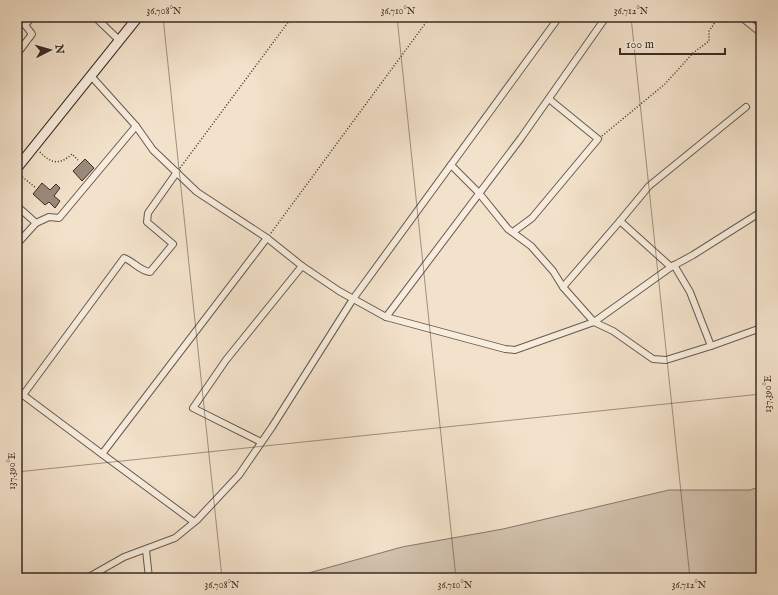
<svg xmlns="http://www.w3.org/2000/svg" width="778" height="595" font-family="'IM FELL English',serif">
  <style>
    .green { fill: #d3c3af; stroke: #86786a }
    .building { fill: #9a8b7c; stroke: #392c26 }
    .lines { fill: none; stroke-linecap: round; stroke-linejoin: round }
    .street-casing { stroke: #685a4f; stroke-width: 8 }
    .secondary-casing { stroke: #392c26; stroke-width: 11 }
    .path { stroke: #392c26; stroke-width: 1.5; stroke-dasharray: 1 2; stroke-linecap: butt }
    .street { stroke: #f7ecdd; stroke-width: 6 }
    .secondary { stroke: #f7ecdd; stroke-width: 9 }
    .ticks { fill: none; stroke: #392c26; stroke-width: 1; stroke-opacity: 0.45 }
    .neatline { fill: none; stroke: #392c26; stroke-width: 1.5 }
    .ticks-label { font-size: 10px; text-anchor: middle; fill: #392c26 }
  </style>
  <rect width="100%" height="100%" fill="#f3e2cb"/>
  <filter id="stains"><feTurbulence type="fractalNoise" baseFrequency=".005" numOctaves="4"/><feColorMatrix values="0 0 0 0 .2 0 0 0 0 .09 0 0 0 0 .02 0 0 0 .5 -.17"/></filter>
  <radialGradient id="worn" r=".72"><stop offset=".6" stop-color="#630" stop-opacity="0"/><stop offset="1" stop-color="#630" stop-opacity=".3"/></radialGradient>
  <!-- green -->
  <path class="green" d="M761,486v92h-519l63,-4 97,-27 101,-18 166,-39h81z"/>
  <!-- building -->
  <g class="building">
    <path d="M85,159l9,9 -12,13 -9,-10z"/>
    <path d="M42,183l8,7 6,-6 4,4 -6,8 6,5 -5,7 -6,-6 -4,3 -12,-11z"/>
  </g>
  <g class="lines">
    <!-- street casing -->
    <g class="street-casing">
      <g id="street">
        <path d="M95,17l25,24"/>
        <path d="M741,17l20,16"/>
        <path d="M17,54l15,-20 -7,-9 7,-8"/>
        <path d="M92,77l44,49 17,24 44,42 70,46 35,28 37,25 47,26 119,32 10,1 79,-28 77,-55 22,-12 68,-43"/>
        <path d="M451,165l28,28 29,36 23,17 22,25 10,16 31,35 19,9 40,28 13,1 45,-14 -21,-54 -16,-27"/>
        <path d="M17,206l19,17 13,-6 10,1 77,-92"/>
        <path d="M620,221l29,-35 97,-79"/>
        <path d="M513,232l19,-14 66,-79 -49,-40"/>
        <path d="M17,244l19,-21"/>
        <path d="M563,287l57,-66 51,46"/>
        <path d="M386,317l135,-179 85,-121"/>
        <path d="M711,346l50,-18"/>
        <path d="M17,391l6,4 101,-137c9,3 16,13 26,14l23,-28 -26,-22 1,-9 29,-41"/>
        <path d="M23,395l79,59 165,-216"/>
        <path d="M261,442l-68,-34 33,-48 76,-94"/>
        <path d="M102,454l92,68"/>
        <path d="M146,550l3,28"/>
        <path d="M17,575l2,3"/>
        <path d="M87,578l37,-21 51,-19 22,-18 42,-45 33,-48 81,-128 206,-282"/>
      </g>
    </g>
    <!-- secondary casing -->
    <g class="secondary-casing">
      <path id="secondary" d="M17,168l121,-151"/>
    </g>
    <!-- path -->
    <g class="path">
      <path d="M602,136l63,-52 28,-31 16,-12v-10l10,-14"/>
      <path d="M40,152c11,12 20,13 32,2l6,6"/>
      <path d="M180,168l112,-151"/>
      <path d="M20,175l16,13"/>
      <path d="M271,233l159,-216"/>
    </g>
    <!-- street -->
    <use href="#street" class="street"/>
    <!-- secondary -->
    <use href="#secondary" class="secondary"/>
  </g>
  <!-- ticks -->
  <path class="ticks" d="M163,17l59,561M397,17l59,561M631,17l59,561M17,472l744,-78"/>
  <!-- margin -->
  <rect width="778" height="595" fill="none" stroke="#f3e2cb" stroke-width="44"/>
  <!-- north arrow -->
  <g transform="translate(50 50) rotate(84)" stroke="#f7ecdd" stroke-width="3" paint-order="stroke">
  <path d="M0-3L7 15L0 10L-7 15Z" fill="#392c26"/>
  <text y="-6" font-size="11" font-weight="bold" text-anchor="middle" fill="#392c26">N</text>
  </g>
  <!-- scale -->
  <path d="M620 48v6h105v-6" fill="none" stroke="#392c26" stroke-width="2"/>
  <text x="626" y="48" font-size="12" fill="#392c26" stroke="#f7ecdd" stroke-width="3" paint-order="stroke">100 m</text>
  <rect x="22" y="22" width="734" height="551" class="neatline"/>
  <g class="ticks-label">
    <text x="164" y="14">36.708°N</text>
    <text x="398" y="14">36.710°N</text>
    <text x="631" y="14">36.712°N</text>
    <text transform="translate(767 394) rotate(-90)" y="4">137.390°E</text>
    <text transform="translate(11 471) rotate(-90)" y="4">137.390°E</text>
    <text x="222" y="588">36.708°N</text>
    <text x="455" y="588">36.710°N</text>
    <text x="689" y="588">36.712°N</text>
  </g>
  <rect width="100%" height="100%" filter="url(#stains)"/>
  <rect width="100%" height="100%" fill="url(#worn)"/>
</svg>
